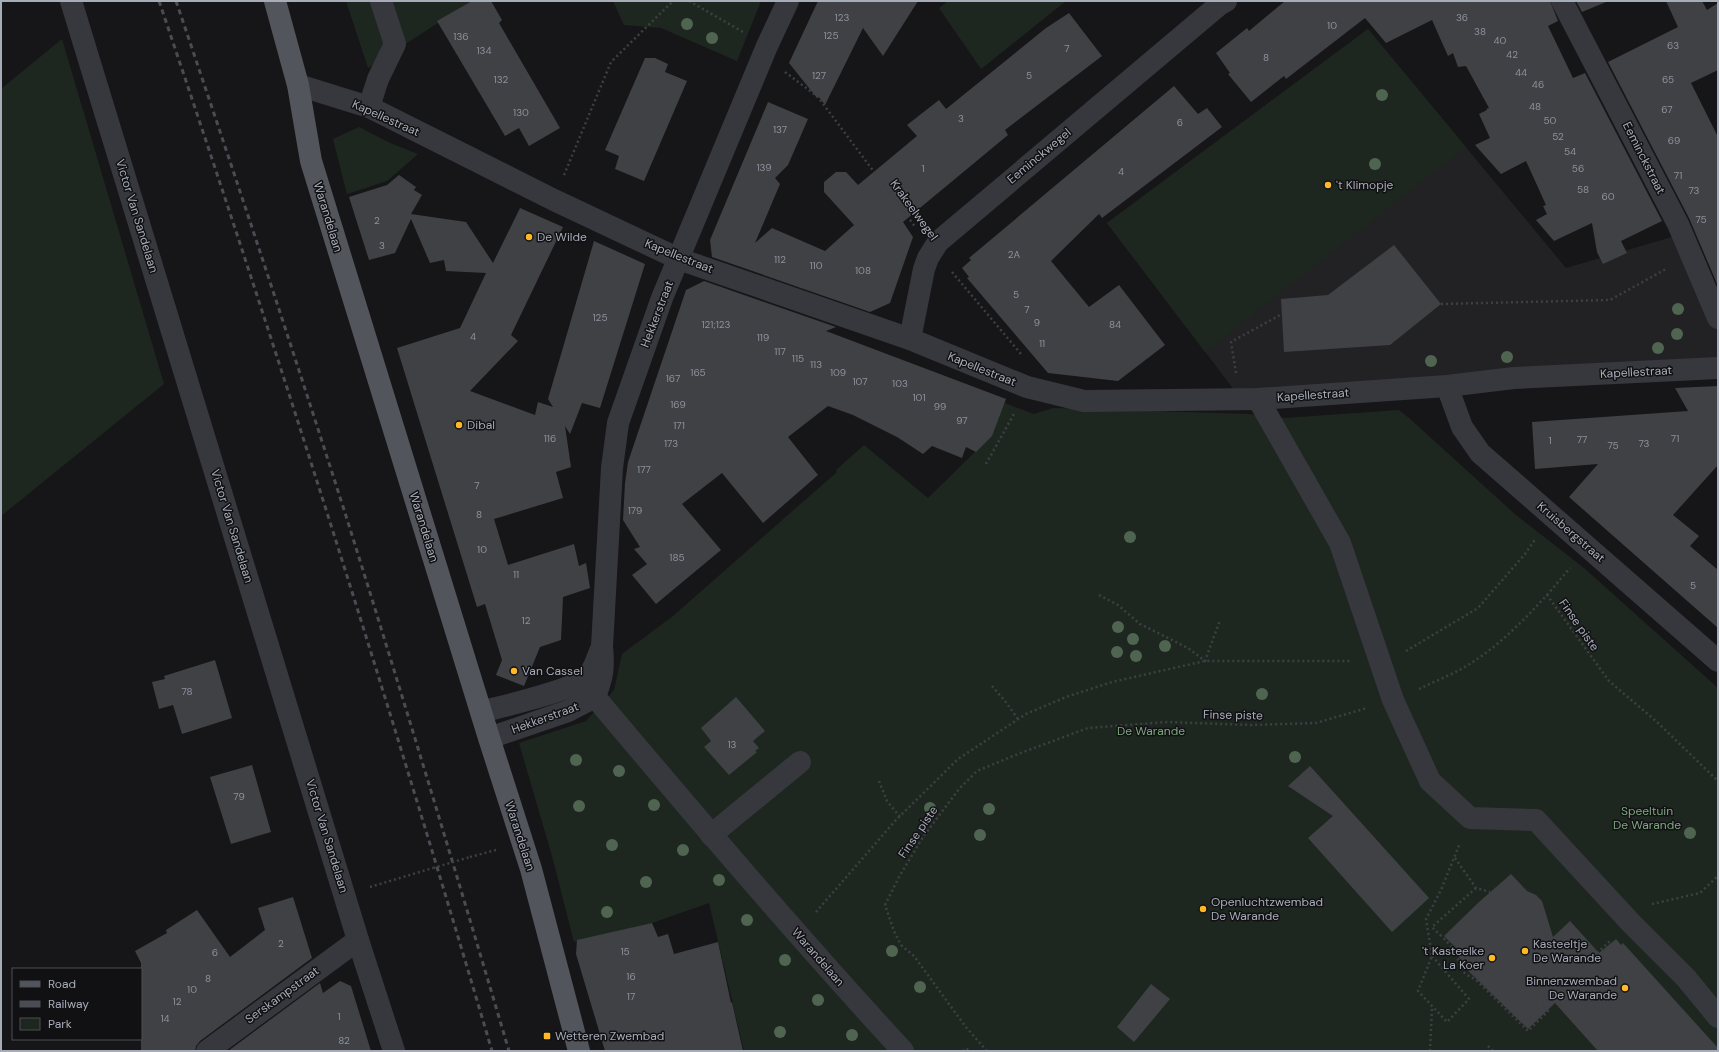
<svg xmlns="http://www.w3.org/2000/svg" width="1719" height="1052" font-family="'DM Sans',sans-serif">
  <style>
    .built { fill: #222225 }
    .green { fill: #1e271f }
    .building { fill: #404145 }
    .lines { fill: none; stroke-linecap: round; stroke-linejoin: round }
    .path { stroke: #3d3f45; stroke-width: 2.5; stroke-dasharray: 2 3; stroke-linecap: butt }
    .minor { stroke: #37383e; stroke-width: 22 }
    .major { stroke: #53555d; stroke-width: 22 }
    .rail { stroke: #4a4c53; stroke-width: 3; stroke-dasharray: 5 4; stroke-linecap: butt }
    .path-bridge { stroke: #3d3f45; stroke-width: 2.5; stroke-dasharray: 2 3; stroke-linecap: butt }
    .tree { fill: #4f6551 }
    .poi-dot { fill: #ffb928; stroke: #111113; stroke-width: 1.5 }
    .labels { text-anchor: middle; stroke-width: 3; stroke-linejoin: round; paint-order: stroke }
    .number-label { font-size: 10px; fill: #8d919c }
    .street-label { font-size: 12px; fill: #a7acb9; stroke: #111113 }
    .poi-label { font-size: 12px; fill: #a7acb9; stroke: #111113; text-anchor: start }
    .park-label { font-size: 12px; fill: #7da680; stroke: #111113 }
  </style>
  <rect width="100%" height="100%" fill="#161618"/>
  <!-- built -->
  <path class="built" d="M1368,29l198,239 116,-34 36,84v50l-477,31 -134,-176z"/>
  <!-- green -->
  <g class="green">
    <path d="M346,1h126l-104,67z"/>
    <path d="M613,1h148l-24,60 -76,-33 -37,-3z"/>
    <path d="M948,1h118l-85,68 -42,-61z"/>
    <path d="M1368,29l98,118 -261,205 -98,-129z"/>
    <path d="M62,39l102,345 -163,132v-427z"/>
    <path d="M359,127l31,16 28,11 -31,27 -40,13 -14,-55z"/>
    <path d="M1002,402l32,12 19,-6 196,6 36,4 114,-8 10,8 107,97 68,53 134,120v363h-974l-35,-148 -57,20 -78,19 -22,-86 -33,-113 67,-22 28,-31 8,-36 51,-38 164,-144 -1,-2 28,-25 64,53 58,-57z"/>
  </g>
  <!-- building -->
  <g class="building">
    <path d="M472,1h19l11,19 -3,3 61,105 -31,18 -10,-18 -14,8 -68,-115z"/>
    <path d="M818,1h100l-35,55 -20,-28 -38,77 -7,-9 -1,2 -28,-35z"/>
    <path d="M1285,1h265l8,20 -10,5 25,52 12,-5 77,148 -41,20 6,12 -24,11 -6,-12 -5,-29 -38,18 -18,-21 11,-6 -4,-8 3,-1 -20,-44 -25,13 -26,-29 15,-7 -11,-24 8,-4 -1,-1 3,-1 -23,-42 -8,1 -5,-14 -5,3 -16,-36 -46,23 -21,-25 -79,61 -2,-3 -33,26 -23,-28 2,-1 -14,-20 31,-25 2,3z"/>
    <path d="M1576,1h30v1l-24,10z"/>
    <path d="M1666,1h36l5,9 11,-7v67l-27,13 27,54v149l-29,-68 -81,-156 70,-35z"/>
    <path d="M1069,13l33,43 -97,74 3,5 -105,87 10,15 -23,66 -20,9 -158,-55 -2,-17 58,-138 40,17 -20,46 -13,13 5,6 -25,59 17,-15 53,23 29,-26 -30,-33v-10l12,-10h10l12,13 59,-49 -10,-11 32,-25 7,9 100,-81z"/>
    <path d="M645,58h10l13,6 -3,8 22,9 -43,100 -29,-12 4,-13 -14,-6z"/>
    <path d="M1174,86l24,28 9,-6 15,19 -120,91 -3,-4 -48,47 38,46 30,-22 46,60 -47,36 -70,-8 -81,-95 2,-1 -7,-9 9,-8 -2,-2z"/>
    <path d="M399,175l17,12 -2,3 8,5 -11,19 55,8 27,41 27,-55 43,19 -52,108 7,6 -48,50 65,24 3,-13 15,5 -5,-8 46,-158 51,23 -45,144 -18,-5 -12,31 -5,-8 6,41 -15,5 7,26 -69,21 14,46 66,-21 5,22 7,-3 4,25 -27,9 -2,43 -21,7 -16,39 -28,-11 6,-15 -17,-56 -8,3 -80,-259 63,-20 26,-55 -40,-2 -2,-11 -14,3 -19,-44 -16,34 -26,7 -20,-63 38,-12z"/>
    <path d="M1394,245l47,59 -51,41 -106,7 -3,-53 47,-4z"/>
    <path d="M704,281l132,46 -10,4 180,68 -14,37 -16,16 -10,-5 -4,11 -30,-12 -9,8 -26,-17 -44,-22 -25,-9 -40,31 30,38 -55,48 -41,-50 -40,31 39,46 -65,54 -24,-29 15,-11 -13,-15 6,-2 -17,-27 2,-37 3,-21 58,-172z"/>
    <path d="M1718,386v79l-45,50 26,21 -9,10 28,24v58l-149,-131 29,-33 -63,5 -3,-47 156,-11 -13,-23z"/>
    <path d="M215,660l17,58 -50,16 -9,-29 -14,4 -7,-27 13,-3 -1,-3z"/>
    <path d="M736,697l29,34 -12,10 6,7 -4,3 2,1 -28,23 -25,-28 7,-6 -10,-13z"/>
    <path d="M252,765l19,67 -40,12 -21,-67z"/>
    <path d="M1310,766l119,132 -37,34 -84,-94 25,-22 -45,-30z"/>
    <path d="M1511,874l16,17 9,4 6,6 11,36 17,-16 29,32 17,-14 5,6 2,-2 95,105v3h-120l-43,-48 -27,26 -65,-63 -9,-20 -10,-10 35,-34z"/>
    <path d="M293,897l19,61 -112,83 -4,5 -1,5h-54v-88l-6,-12 32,-18 -1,-3 31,-20 33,47 35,-27 -7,-22z"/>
    <path d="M652,923l6,14 10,-3 6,20 44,-12 13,61 1,-1 11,49h-138l-29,-97 1,-14z"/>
    <path d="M340,981l11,5 20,65h-143l92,-68 3,10z"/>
    <path d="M1151,984l19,15 -36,43 -17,-15z"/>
  </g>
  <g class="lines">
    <!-- path -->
    <g class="path">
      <path d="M689,1l54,31"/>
      <path d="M785,72l33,25 98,131"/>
      <path d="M564,175l47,-113 62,-61"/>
      <path d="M952,272l69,82"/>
      <path d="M1441,304l169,-4 56,-31"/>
      <path d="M1236,373l-5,-31 51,-28"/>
      <path d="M986,464l29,-52"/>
      <path d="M1099,595l19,10 22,19 48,24 17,13 15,-41"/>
      <path d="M1547,595l23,-27"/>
      <path d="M1406,651l72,-43 47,-54 11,-16"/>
      <path d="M992,686l13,15 13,18"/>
      <path d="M1419,689c14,-7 30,-13 44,-21 33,-19 59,-46 84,-73l62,86 48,41 61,59"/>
      <path d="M879,781l8,20 13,16"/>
      <path d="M470,857l26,-7"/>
      <path d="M1455,858l21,30 14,4"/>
      <path d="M370,887l63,-19"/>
      <path d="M1476,888l-44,39c7,7 16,15 22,23 8,14 2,21 21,29l53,52 20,-20 -6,-6 68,-64"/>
      <path d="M1652,904l48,-11 18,-17"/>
      <path d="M816,912l79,-91 63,-62 68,-45 40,-17 46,-15 93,-21h145"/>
      <path d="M1432,956l37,43 -22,23 -29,-31 14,-35 -6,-37 15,-29 19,-47"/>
      <path d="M1488,1046l5,5"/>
      <path d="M963,1051l3,-3 3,3"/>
      <path d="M987,1051l-22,-25 -51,-70 -13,-11 -7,-14 -9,-26 14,-28 24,-40 36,-48 18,-18 41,-17 70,-26 79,-6 84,3 65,-2 51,-15"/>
      <path d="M1430,1051l2,-44"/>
    </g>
    <!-- minor -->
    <g class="minor">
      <path d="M71,1l287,939 36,111"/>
      <path d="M1562,1l116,223 40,94"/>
      <path d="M298,85l71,22 185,93 125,59 231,80 117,48 57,14 174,-2 189,-13 67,-8 204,-10"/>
      <path d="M369,107l9,-28 17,-35 -14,-43"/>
      <path d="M910,339l14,-70 4,-11 10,-16 281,-237 7,-4"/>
      <path d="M1447,386l15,41 18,26 238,208"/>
      <path d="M1258,399l82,144 53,157 37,81 40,37 66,2 95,103 55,55 32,39"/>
      <path d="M595,697c101,120 202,239 308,354"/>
      <path d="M481,712c22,-6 95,-22 107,-36 6,-7 9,-17 12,-25"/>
      <path d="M489,738l79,-27 27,-14c8,-21 9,-29 7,-51l10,-178 6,-45 44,-125 105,-252 21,-45"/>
      <path d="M711,835l89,-73"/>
      <path d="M207,1051l151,-111"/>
    </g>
    <!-- major -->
    <path class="major" d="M275,1l23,84 13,76 178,577 42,131 48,182"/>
    <!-- rail -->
    <g class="rail">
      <path d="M159,1c118,348 229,698 333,1050"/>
      <path d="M176,1c58,171 115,343 170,515 56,178 110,356 163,535"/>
    </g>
    <!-- path-bridge -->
    <path class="path-bridge" d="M433,868l37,-11"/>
  </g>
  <!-- trees -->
  <g class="tree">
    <circle cx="687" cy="24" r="6"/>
    <circle cx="712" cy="38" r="6"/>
    <circle cx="1382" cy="95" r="6"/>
    <circle cx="1375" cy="164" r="6"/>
    <circle cx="1678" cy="309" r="6"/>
    <circle cx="1677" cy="334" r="6"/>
    <circle cx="1658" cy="348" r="6"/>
    <circle cx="1507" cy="357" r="6"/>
    <circle cx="1431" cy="361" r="6"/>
    <circle cx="1130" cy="537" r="6"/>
    <circle cx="1118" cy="627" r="6"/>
    <circle cx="1133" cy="639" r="6"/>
    <circle cx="1165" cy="646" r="6"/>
    <circle cx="1117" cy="652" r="6"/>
    <circle cx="1136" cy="656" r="6"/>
    <circle cx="1262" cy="694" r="6"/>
    <circle cx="1295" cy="757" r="6"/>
    <circle cx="576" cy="760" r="6"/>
    <circle cx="619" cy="771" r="6"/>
    <circle cx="654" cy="805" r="6"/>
    <circle cx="579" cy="806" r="6"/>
    <circle cx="930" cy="808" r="6"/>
    <circle cx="989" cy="809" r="6"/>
    <circle cx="1690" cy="833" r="6"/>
    <circle cx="980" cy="835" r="6"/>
    <circle cx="612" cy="845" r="6"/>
    <circle cx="683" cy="850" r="6"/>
    <circle cx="719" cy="880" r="6"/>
    <circle cx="646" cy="882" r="6"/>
    <circle cx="607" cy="912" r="6"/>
    <circle cx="747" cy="920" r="6"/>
    <circle cx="892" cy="951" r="6"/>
    <circle cx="785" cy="960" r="6"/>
    <circle cx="920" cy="987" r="6"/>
    <circle cx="818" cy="1000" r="6"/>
    <circle cx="780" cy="1032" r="6"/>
    <circle cx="852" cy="1035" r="6"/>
  </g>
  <!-- markers -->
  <g class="poi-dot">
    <circle cx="1328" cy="185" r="4"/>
    <circle cx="529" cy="237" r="4"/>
    <circle cx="459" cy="425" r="4"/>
    <circle cx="514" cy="671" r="4"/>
    <circle cx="1203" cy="909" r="4"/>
    <circle cx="1525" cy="951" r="4"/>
    <circle cx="1492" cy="958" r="4"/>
    <circle cx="1625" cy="988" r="4"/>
    <rect x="543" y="1032" width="8" height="8" rx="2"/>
  </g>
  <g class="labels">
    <!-- number labels -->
    <g class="number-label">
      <text x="842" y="21">123</text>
      <text x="1462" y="21">36</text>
      <text x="1332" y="29">10</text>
      <text x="1480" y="35">38</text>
      <text x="831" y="39">125</text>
      <text x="461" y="40">136</text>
      <text x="1500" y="44">40</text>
      <text x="1673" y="49">63</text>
      <text x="1067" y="52">7</text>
      <text x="484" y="54">134</text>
      <text x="1512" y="58">42</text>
      <text x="1266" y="61">8</text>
      <text x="1521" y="76">44</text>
      <text x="819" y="79">127</text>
      <text x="1029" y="79">5</text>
      <text x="501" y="83">132</text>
      <text x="1668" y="83">65</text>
      <text x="1538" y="88">46</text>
      <text x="1535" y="110">48</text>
      <text x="1667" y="113">67</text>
      <text x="521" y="116">130</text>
      <text x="961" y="122">3</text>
      <text x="1550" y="124">50</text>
      <text x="1180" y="126">6</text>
      <text x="780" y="133">137</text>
      <text x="1558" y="140">52</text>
      <text x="1674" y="144">69</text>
      <text x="1570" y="155">54</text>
      <text x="764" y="171">139</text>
      <text x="923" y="172">1</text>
      <text x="1578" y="172">56</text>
      <text x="1121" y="175">4</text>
      <text x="1678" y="179">71</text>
      <text x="1583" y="193">58</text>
      <text x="1694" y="194">73</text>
      <text x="1608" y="200">60</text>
      <text x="1701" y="223">75</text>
      <text x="377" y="224">2</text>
      <text x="382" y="249">3</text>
      <text x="1014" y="258">2A</text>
      <text x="780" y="263">112</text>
      <text x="816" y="269">110</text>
      <text x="863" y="274">108</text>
      <text x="1016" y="298">5</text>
      <text x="1027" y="313">7</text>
      <text x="600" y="321">125</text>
      <text x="1037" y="326">9</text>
      <text x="716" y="328">121;123</text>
      <text x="1115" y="328">84</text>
      <text x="473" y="340">4</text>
      <text x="763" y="341">119</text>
      <text x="1042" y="347">11</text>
      <text x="780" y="355">117</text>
      <text x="798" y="362">115</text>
      <text x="816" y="368">113</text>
      <text x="698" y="376">165</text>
      <text x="838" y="376">109</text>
      <text x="673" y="382">167</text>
      <text x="860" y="385">107</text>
      <text x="900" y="387">103</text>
      <text x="919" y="401">101</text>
      <text x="678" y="408">169</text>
      <text x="940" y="410">99</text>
      <text x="962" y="424">97</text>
      <text x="679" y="429">171</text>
      <text x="550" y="442">116</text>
      <text x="1675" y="442">71</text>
      <text x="1582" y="443">77</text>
      <text x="1550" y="444">1</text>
      <text x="671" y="447">173</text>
      <text x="1644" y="447">73</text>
      <text x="1613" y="449">75</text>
      <text x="644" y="473">177</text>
      <text x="477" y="489">7</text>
      <text x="635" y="514">179</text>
      <text x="479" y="518">8</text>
      <text x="482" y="553">10</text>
      <text x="677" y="561">185</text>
      <text x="516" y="578">11</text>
      <text x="1693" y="589">5</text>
      <text x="526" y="624">12</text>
      <text x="187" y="695">78</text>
      <text x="732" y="748">13</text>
      <text x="239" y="800">79</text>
      <text x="281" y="947">2</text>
      <text x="625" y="955">15</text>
      <text x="215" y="956">6</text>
      <text x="631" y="980">16</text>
      <text x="208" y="982">8</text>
      <text x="192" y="993">10</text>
      <text x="631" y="1000">17</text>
      <text x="177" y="1005">12</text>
      <text x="339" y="1020">1</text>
      <text x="165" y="1022">14</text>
      <text x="344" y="1044">82</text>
    </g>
    <!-- street labels -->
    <g class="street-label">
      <text transform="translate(386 118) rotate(24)" y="4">Kapellestraat</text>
      <text transform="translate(1039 156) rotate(-40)" y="4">Eeminckwegel</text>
      <text transform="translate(1644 158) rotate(63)" y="4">Eeminckstraat</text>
      <text transform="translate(914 210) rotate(54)" y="4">Krakeelwegel</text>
      <text transform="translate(137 216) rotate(73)" y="4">Victor Van Sandelaan</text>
      <text transform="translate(328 217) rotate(73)" y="4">Warandelaan</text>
      <text transform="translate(679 256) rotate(22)" y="4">Kapellestraat</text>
      <text transform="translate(657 314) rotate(-69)" y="4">Hekkerstraat</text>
      <text transform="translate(982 369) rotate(22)" y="4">Kapellestraat</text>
      <text transform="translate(1636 372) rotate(-3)" y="4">Kapellestraat</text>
      <text transform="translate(1313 395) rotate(-4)" y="4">Kapellestraat</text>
      <text transform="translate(232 526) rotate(73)" y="4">Victor Van Sandelaan</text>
      <text transform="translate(424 527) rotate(73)" y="4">Warandelaan</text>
      <text transform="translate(1571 532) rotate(41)" y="4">Kruisbergstraat</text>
      <text transform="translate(1579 625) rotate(55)" y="4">Finse piste</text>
      <text transform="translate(1233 715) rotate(1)" y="4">Finse piste</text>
      <text transform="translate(545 718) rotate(-20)" y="4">Hekkerstraat</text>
      <text transform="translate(918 832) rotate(-56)" y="4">Finse piste</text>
      <text transform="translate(327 836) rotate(73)" y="4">Victor Van Sandelaan</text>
      <text transform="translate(520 836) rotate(72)" y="4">Warandelaan</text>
      <text transform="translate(818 957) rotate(49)" y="4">Warandelaan</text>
      <text transform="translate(282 995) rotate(-36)" y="4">Serskampstraat</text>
    </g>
    <!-- poi labels -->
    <g class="poi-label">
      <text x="1336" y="189">'t Klimopje</text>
      <text x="537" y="241">De Wilde</text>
      <text x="467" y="429">Dibal</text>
      <text x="522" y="675">Van Cassel</text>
      <text x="1211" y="906">Openluchtzwembad<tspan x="1211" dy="14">De Warande</tspan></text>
      <text x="1533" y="948">Kasteeltje<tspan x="1533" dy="14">De Warande</tspan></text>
      <text x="1484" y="955" text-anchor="end">'t Kasteelke<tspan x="1484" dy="14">La Koer</tspan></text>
      <text x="1617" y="985" text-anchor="end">Binnenzwembad<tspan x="1617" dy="14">De Warande</tspan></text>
      <text x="555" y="1040">Wetteren Zwembad</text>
    </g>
    <!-- park labels -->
    <g class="park-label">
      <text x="1151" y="735">De Warande</text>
      <text x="1647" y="815">Speeltuin<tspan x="1647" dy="14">De Warande</tspan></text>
    </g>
  </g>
  <!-- border -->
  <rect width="1719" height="1052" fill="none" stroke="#a7acb9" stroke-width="4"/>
  <!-- legend -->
  <rect x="12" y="968" width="130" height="72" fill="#111113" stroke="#4d4f55"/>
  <rect x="20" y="981" width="20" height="6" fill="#53555d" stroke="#4d4f55"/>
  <text x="48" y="988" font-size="12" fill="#a7acb9">Road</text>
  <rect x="20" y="1001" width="20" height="6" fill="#4a4c53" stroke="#4d4f55"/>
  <text x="48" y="1008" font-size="12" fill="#a7acb9">Railway</text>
  <rect x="20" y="1018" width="20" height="12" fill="#1e271f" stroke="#4d4f55"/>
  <text x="48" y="1028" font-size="12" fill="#a7acb9">Park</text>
</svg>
